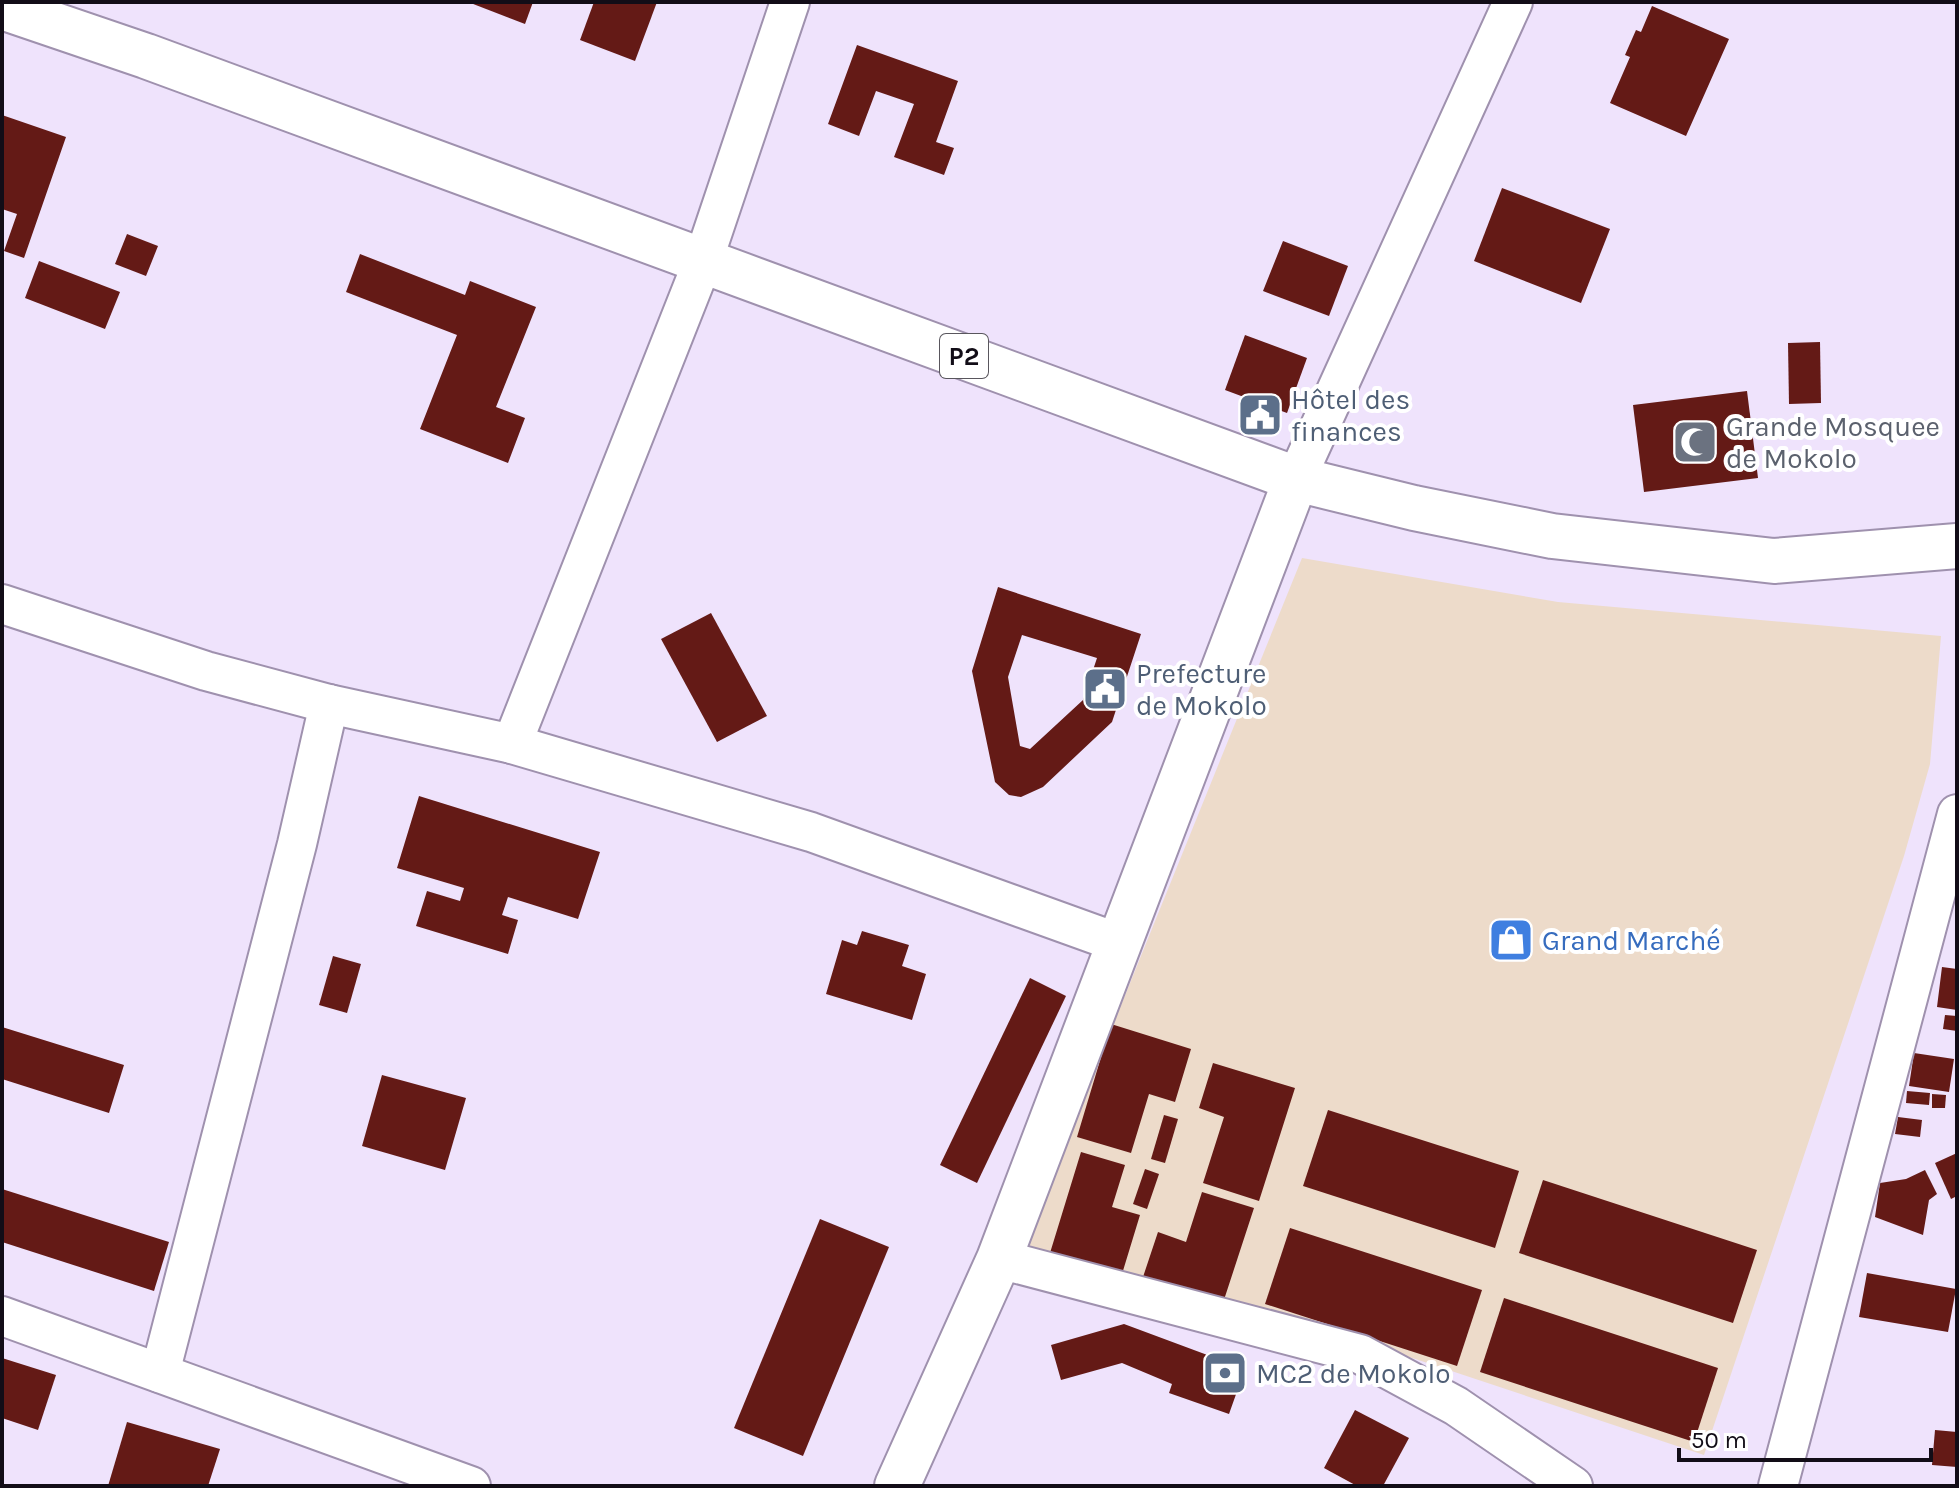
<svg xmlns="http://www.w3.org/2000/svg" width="1959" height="1488" font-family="Karla,sans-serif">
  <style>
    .commercial { fill: #eddbca }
    .building { fill: #641a16; fill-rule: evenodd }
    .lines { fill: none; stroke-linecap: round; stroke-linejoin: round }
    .street-casing { stroke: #9f91ae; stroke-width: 42 }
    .secondary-casing { stroke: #9f91ae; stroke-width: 48 }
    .primary-casing { stroke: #9f91ae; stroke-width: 48 }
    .street { stroke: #fff; stroke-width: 38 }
    .secondary { stroke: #fff; stroke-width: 44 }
    .primary { stroke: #fff; stroke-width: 44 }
    .labels { text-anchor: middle; stroke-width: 8; stroke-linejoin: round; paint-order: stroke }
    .shield { fill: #fff; stroke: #59565d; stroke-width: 2 }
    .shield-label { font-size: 26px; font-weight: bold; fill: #120d17 }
    .service-label { font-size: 28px; fill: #4e5e75; stroke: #fff; text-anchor: start }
    .worship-label { font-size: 28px; fill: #5b616d; stroke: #fff; text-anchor: start }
    .shop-label { font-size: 28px; fill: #366cbe; stroke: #fff; text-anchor: start }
  </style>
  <rect width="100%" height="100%" fill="#efe3fc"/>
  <!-- commercial -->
  <path class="commercial" d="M1302,558l256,44 383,34 -11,128 -26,92 -200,599 -442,-147 -140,-34 -98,-29z"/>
  <!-- building -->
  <g class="building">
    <path d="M468,2h65l-8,22z"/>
    <path d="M594,2h63l-22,59 -55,-21z"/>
    <path d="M1652,6l77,33 -43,97 -76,-33 20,-46 -5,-2 11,-25 5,2z"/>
    <path d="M857,45l101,36 -22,61 18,6 -10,27 -50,-18 20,-53 -38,-13 -17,45 -31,-12z"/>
    <path d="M2,115l64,22 -42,121 -20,-7 13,-37 -15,-5z"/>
    <path d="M1502,188l108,41 -29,74 -107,-42z"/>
    <path d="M127,234l31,12 -12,30 -31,-12z"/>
    <path d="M1283,241l65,25 -19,50 -66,-25z"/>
    <path d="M360,254l105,41 5,-14 66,26 -40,100 29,11 -17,45 -88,-34 37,-94 -111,-43z"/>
    <path d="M39,261l81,31 -15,37 -80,-31z"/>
    <path d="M1245,335l62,23 -20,55 -62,-23z"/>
    <path d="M1820,342l1,61 -32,1 -1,-61z"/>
    <path d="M1747,391l11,87 -114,14 -11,-87z"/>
    <path d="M998,587l143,47 -29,88 -69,65 -22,10 -12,-2 -14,-13 -23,-111zM1022,635l75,23 -14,42 -53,49 -10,-3 -12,-69z"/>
    <path d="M711,613l56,103 -50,26 -56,-103z"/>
    <path d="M419,796l181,56 -22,67 -70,-22 -6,18 16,5 -10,34 -92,-28 11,-35 33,10 4,-13 -67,-20z"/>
    <path d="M862,931l47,14 -7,21 24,8 -14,46 -86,-26 16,-54 15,5z"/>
    <path d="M333,956l28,8 -14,49 -28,-8z"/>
    <path d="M1942,967l15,2v41l-20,-3z"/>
    <path d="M1030,978l36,18 -89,187 -37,-18z"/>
    <path d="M1945,1015l12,1v15l-14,-2z"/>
    <path d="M1111,1024l80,25 -16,53 -26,-8 -18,59 -54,-16z"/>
    <path d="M2,1027l122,38 -15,48 -107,-34z"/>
    <path d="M1914,1053l40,6 -5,33 -40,-6z"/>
    <path d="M1213,1063l82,25 -36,113 -56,-18 21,-66 -25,-9z"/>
    <path d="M382,1075l84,23 -21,72 -83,-24z"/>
    <path d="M1907,1091l23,2 -1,12 -23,-2z"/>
    <path d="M1932,1094l14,1 -1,13h-13z"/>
    <path d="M1328,1110l191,61 -24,77 -192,-62z"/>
    <path d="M1164,1115l14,4 -13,44 -14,-4z"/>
    <path d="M1898,1117l24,3 -2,17 -25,-3z"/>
    <path d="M1081,1152l44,13 -13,42 28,8 -18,59 -72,-21z"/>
    <path d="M1957,1153v43l-6,3 -16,-36z"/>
    <path d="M1145,1169l14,5 -12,35 -14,-5z"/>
    <path d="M1925,1170l12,24 -8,6 -6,35 -48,-18 5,-34 26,-4z"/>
    <path d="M1543,1180l214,70 -24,73 -214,-70z"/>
    <path d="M2,1189l167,53 -15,49 -152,-49z"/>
    <path d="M1202,1192l52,16 -33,101 -80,-26 17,-51 28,10z"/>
    <path d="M820,1219l69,28 -86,209 -69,-28z"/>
    <path d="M1290,1228l192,62 -25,76 -192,-62z"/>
    <path d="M1867,1273l89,16 -8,43 -89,-15z"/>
    <path d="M1504,1298l214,70 -24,74 -214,-70z"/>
    <path d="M1124,1324l121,45 -16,45 -60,-21 3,-9 -50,-21 -61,17 -10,-35z"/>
    <path d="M2,1358l54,17 -18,55 -36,-12z"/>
    <path d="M1355,1410l54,28 -26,48h-26l-33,-18z"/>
    <path d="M127,1422l93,27 -12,37h-100z"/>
    <path d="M1935,1430l22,2v35l-25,-2z"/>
  </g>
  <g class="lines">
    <!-- street casing -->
    <g class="street-casing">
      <g id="street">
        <path d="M1296,479l217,-477"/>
        <path d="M2,604l204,67 123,33 183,40 299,88 308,111"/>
        <path d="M512,744l191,-483 87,-259"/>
        <path d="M999,1259l361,95 96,52 117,80"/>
        <path d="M2,1316l469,170"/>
        <path d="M160,1373l137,-529 32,-140"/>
        <path d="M1778,1486l179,-672"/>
      </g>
    </g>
    <!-- secondary casing -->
    <g class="secondary-casing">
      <path id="secondary" d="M897,1486l102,-227 297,-780"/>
    </g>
    <!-- primary casing -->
    <g class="primary-casing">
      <path id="primary" d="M2,7l144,49 1150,423 118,29 138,28 222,25 183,-15"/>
    </g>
    <!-- street -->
    <use href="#street" class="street"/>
    <!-- secondary -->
    <use href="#secondary" class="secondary"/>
    <!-- primary -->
    <use href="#primary" class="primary"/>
  </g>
  <!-- icons -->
  <defs>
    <g id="civic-square" transform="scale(2.3)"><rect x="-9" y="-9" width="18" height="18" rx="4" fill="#5c6f8a" stroke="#fff"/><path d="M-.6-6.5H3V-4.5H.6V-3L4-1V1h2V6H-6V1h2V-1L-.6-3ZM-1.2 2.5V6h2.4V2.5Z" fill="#fff"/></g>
    <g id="mosque-square" transform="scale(2.3)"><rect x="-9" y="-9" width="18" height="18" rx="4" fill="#6b7280" stroke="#fff"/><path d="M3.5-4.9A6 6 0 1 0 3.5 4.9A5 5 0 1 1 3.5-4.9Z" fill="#fff"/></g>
    <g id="shop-square" transform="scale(2.3)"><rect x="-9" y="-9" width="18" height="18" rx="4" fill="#3f7fe0" stroke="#fff"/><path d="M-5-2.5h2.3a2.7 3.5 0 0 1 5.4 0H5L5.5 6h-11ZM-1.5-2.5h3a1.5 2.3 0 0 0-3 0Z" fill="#fff"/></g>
    <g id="bank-square" transform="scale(2.3)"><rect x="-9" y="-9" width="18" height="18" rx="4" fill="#5c6f8a" stroke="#fff"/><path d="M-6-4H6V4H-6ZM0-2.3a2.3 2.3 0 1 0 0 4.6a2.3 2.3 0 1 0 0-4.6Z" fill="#fff"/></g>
  </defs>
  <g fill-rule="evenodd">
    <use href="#civic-square" x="1260" y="415"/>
    <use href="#mosque-square" x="1695" y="442"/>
    <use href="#civic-square" x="1105" y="689"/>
    <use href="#shop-square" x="1511" y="940"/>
    <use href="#bank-square" x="1225" y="1373"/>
  </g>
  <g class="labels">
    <!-- shield labels -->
    <rect class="shield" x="940" y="334" width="48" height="44" rx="6"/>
    <g class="shield-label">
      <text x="964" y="365">P2</text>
    </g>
    <!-- service labels -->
    <g class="service-label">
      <text x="1291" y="409">Hôtel des<tspan x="1291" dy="32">finances</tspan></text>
      <text x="1136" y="683">Prefecture<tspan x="1136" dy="32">de Mokolo</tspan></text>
      <text x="1256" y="1383">MC2 de Mokolo</text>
    </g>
    <!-- worship labels -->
    <g class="worship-label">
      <text x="1726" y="436">Grande Mosquee<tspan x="1726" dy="32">de Mokolo</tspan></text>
    </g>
    <!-- shop labels -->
    <g class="shop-label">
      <text x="1542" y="950">Grand Marché</text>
    </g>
  </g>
  <!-- border -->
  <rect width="1959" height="1488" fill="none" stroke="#120d17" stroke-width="8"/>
  <!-- scale -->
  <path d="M1679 1448v12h252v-12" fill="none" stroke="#120d17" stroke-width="4"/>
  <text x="1691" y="1448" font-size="24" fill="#120d17" stroke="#ffffff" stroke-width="6" paint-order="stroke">50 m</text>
</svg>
